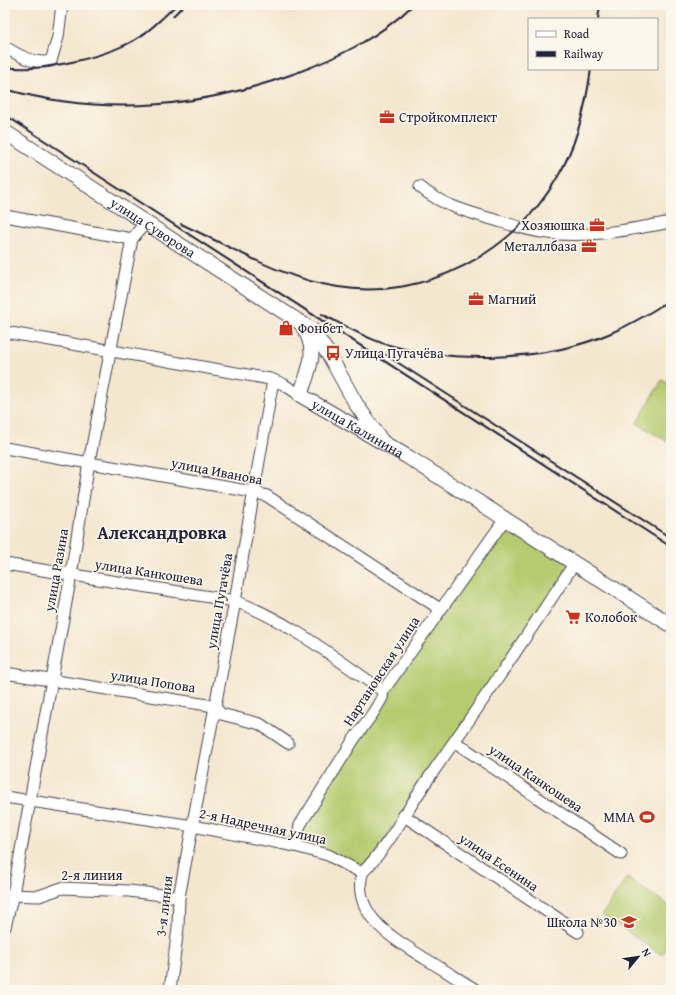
<svg xmlns="http://www.w3.org/2000/svg" width="676" height="995" font-family="'Gentium Book Plus',serif">
  <style>
    .grass { fill: #b6cb70; stroke: #6c7656 }
    .lines { fill: none; stroke-linecap: round; stroke-linejoin: round }
    .minor-casing { stroke: #424051; stroke-width: 13 }
    .major-casing { stroke: #424051; stroke-width: 16 }
    .minor { stroke: #fff; stroke-width: 11 }
    .major { stroke: #fff; stroke-width: 14 }
    .rail { stroke: #22223b; stroke-width: 2 }
    .labels { text-anchor: middle; stroke-width: 3.5; stroke-linejoin: round; paint-order: stroke }
    .poi-label { font-size: 14px; fill: #22223b; stroke: #fbf7ec; text-anchor: start }
    .street-label { font-size: 14px; fill: #22223b; stroke: #fbf7ec }
    .district-label { font-size: 18px; font-weight: bold; fill: #22223b; stroke: #fbf7ec }
  </style>
  <rect width="100%" height="100%" fill="#fbf7ec"/>
  <filter id="ink" filterUnits="userSpaceOnUse"><feTurbulence type="fractalNoise" baseFrequency=".025" numOctaves="2"/><feDisplacementMap in="SourceGraphic" scale="8" xChannelSelector="R" yChannelSelector="G"/><feConvolveMatrix kernelMatrix="1 2 1 2 8 2 1 2 1" color-interpolation-filters="sRGB"/></filter>
  <filter id="wash" filterUnits="userSpaceOnUse"><feTurbulence type="fractalNoise" baseFrequency=".012" numOctaves="4" result="noise"/><feDisplacementMap in="SourceGraphic" scale="16" xChannelSelector="R" yChannelSelector="G"/><feGaussianBlur stdDeviation="0.9" result="paint"/><feColorMatrix in="noise" values="0 0 0 0 0 0 0 0 0 0 0 0 0 0 0 0 0 1.4 0 .05"/><feComposite in="paint" operator="in"/></filter>
  <g filter="url(#wash)">
    <rect width="100%" height="100%" fill="#f4e7cf"/>
    <!-- grass -->
    <g class="grass">
      <path d="M662,380l9,5v59l-34,-21z"/>
      <path d="M505,519l69,45 -212,309 -67,-27 4,-15 55,-92z"/>
      <path d="M627,878l44,29v34l-9,14 -60,-40z"/>
    </g>
  </g>
  <g filter="url(#ink)">
    <g class="lines">
      <!-- minor casing -->
      <g class="minor-casing">
        <g id="minor">
          <path d="M5,47c13,8 30,18 46,14l7,-24 4,-32"/>
          <path d="M420,187c22,18 42,23 68,31 18,5 35,11 53,14 44,7 88,-2 130,-10"/>
          <path d="M5,216l127,23"/>
          <path d="M5,332l265,47 13,5 17,11"/>
          <path d="M5,448l248,44 14,4 173,113"/>
          <path d="M5,564l230,37c54,20 101,58 148,90"/>
          <path d="M5,673l209,33 7,8 39,10 28,19"/>
          <path d="M455,742l166,112"/>
          <path d="M5,797l188,29 102,20 33,9 34,18"/>
          <path d="M403,815l175,117"/>
          <path d="M295,846l5,-21 54,-86 19,-26 9,-15 1,-7 122,-172"/>
          <path d="M362,873c26,-26 45,-63 66,-94 50,-71 99,-143 146,-215"/>
          <path d="M362,873c-10,43 31,65 62,85 17,10 34,21 52,32"/>
          <path d="M6,895l33,1 23,-8 67,3 50,6"/>
          <path d="M5,927l8,-33 58,-319 18,-113 43,-223 14,-17"/>
          <path d="M170,990l8,-62 1,-31 56,-296 38,-221"/>
        </g>
      </g>
      <!-- major casing -->
      <g class="major-casing">
        <g id="major">
          <path id="s1" d="M5,132l307,198 17,25 27,49 25,36"/>
          <path id="s2" d="M300,322c20,27 10,45 0,73l108,62 263,168"/>
        </g>
      </g>
      <!-- minor -->
      <use href="#minor" class="minor"/>
      <!-- major -->
      <use href="#major" class="major"/>
      <!-- rail -->
      <g class="rail">
        <path d="M173,16l11,-11"/>
        <path d="M598,19l2,-14"/>
        <path d="M5,67c35,6 107,-11 136,-31 13,-9 24,-20 35,-31"/>
        <path d="M5,89c98,28 196,19 291,-16 43,-16 84,-36 117,-68"/>
        <path d="M5,115l666,432"/>
        <path d="M181,224c51,23 101,55 157,63 86,14 176,-34 219,-109 20,-33 29,-72 34,-109"/>
        <path d="M328,318l-6,-4c19,10 39,22 60,29 68,21 163,19 229,-10 21,-9 41,-21 60,-34"/>
        <path d="M386,355l285,183"/>
      </g>
    </g>
  </g>
  <!-- icons -->
  <defs>
    <g id="office-bare" transform="scale(1.2)"><path d="M-6-3h4V-5.5h4V-3h4V5H-6ZM-1-4.5V-3h2v-1.5ZM-6 0V1H6V0Z" fill="#c8321e" stroke="#fbf7ec" stroke-width="2.5" paint-order="stroke"/></g>
    <g id="shop-bare" transform="scale(1.2)"><path d="M-5-2.5h2.3a2.7 3.5 0 0 1 5.4 0H5L5.5 6h-11ZM-1.5-2.5h3a1.5 2.3 0 0 0-3 0Z" fill="#c8321e" stroke="#fbf7ec" stroke-width="2.5" paint-order="stroke"/></g>
    <g id="bus-bare" transform="scale(1.2)"><path d="M-5-6H5V4H4V6H2V4H-2V6H-4V4H-5ZM-3.5-4V0h7V-4ZM-3.5 1.2v1.5H-2V1.2ZM2 1.2v1.5H3.5V1.2Z" fill="#c8321e" stroke="#fbf7ec" stroke-width="2.5" paint-order="stroke"/></g>
    <g id="supermarket-bare" transform="scale(1.2)"><path d="M-6-5.5h2.5l.6 2H6L4.5 2H-2.5L-4.4-4H-6ZM-1.5 3.2a1.3 1.3 0 1 0 .1 0ZM3 3.2a1.3 1.3 0 1 0 .1 0Z" fill="#c8321e" stroke="#fbf7ec" stroke-width="2.5" paint-order="stroke"/></g>
    <g id="stadium-bare" transform="scale(1.2)"><path d="M0-5a6.5 5 0 1 0 0 10a6.5 5 0 1 0 0-10ZM-3.5-1.8h7v3.6h-7Z" fill="#c8321e" stroke="#fbf7ec" stroke-width="2.5" paint-order="stroke"/></g>
    <g id="school-bare" transform="scale(1.2)"><path d="M0-5L7-2L0 1L-7-2ZM-4 1L0 2.5L4 1V4Q0 6-4 4Z" fill="#c8321e" stroke="#fbf7ec" stroke-width="2.5" paint-order="stroke"/></g>
  </defs>
  <g fill-rule="evenodd">
    <use href="#office-bare" x="387" y="117"/>
    <use href="#office-bare" x="597" y="225"/>
    <use href="#office-bare" x="589" y="246"/>
    <use href="#office-bare" x="476" y="299"/>
    <use href="#shop-bare" x="286" y="328"/>
    <use href="#bus-bare" x="333" y="353"/>
    <use href="#supermarket-bare" x="573" y="617"/>
    <use href="#stadium-bare" x="647" y="817"/>
    <use href="#school-bare" x="629" y="922"/>
  </g>
  <g class="labels">
    <!-- poi labels -->
    <g class="poi-label">
      <text x="399" y="122">Стройкомплект</text>
      <text x="585" y="230" text-anchor="end">Хозяюшка</text>
      <text x="577" y="251" text-anchor="end">Металлбаза</text>
      <text x="488" y="304">Магний</text>
      <text x="298" y="333">Фонбет</text>
      <text x="345" y="358">Улица Пугачёва</text>
      <text x="585" y="622">Колобок</text>
      <text x="635" y="822" text-anchor="end">MMA</text>
      <text x="617" y="927" text-anchor="end">Школа №30</text>
    </g>
    <!-- street labels -->
    <g class="street-label">
      <text dy="5" stroke="none"><textPath href="#s1" startOffset="176">улица Суворова</textPath></text>
      <text dy="5" stroke="none"><textPath href="#s2" startOffset="144">улица Калинина</textPath></text>
      <text transform="translate(217 471) rotate(11)" y="5">улица Иванова</text>
      <text transform="translate(56 570) rotate(-80)" y="5">улица Разина</text>
      <text transform="translate(149 572) rotate(9)" y="5">улица Канкошева</text>
      <text transform="translate(219 601) rotate(-80)" y="5">улица Пугачёва</text>
      <text transform="translate(381 671) rotate(-57)" y="5">Нартановская улица</text>
      <text transform="translate(153 681) rotate(9)" y="5">улица Попова</text>
      <text transform="translate(536 778) rotate(34)" y="5">улица Канкошева</text>
      <text transform="translate(263 826) rotate(12)" y="5">2-я Надречная улица</text>
      <text transform="translate(499 862) rotate(34)" y="5">улица Есенина</text>
      <text x="92" y="880">2-я линия</text>
      <text transform="translate(164 906) rotate(-83)" y="5">3-я линия</text>
    </g>
    <!-- district labels -->
    <g class="district-label">
      <text x="162" y="539">Александровка</text>
    </g>
  </g>
  <!-- margin -->
  <rect width="676" height="995" fill="none" stroke="#fbf7ec" stroke-width="20"/>
  <!-- legend -->
  <rect x="528" y="18" width="130" height="52" fill="#fbf7ec" stroke="#a4a2a5"/>
  <rect x="536" y="31" width="20" height="6" fill="#ffffff" stroke="#a4a2a5"/>
  <text x="564" y="38" font-size="12" fill="#22223b">Road</text>
  <rect x="536" y="51" width="20" height="6" fill="#22223b" stroke="#a4a2a5"/>
  <text x="564" y="58" font-size="12" fill="#22223b">Railway</text>
  <!-- north arrow -->
  <g transform="translate(638 957) rotate(61)" stroke="#fbf7ec" stroke-width="3" paint-order="stroke">
  <path d="M0-3L7 15L0 10L-7 15Z" fill="#22223b"/>
  <text y="-6" font-size="11" font-weight="bold" text-anchor="middle" fill="#22223b">N</text>
  </g>
</svg>
